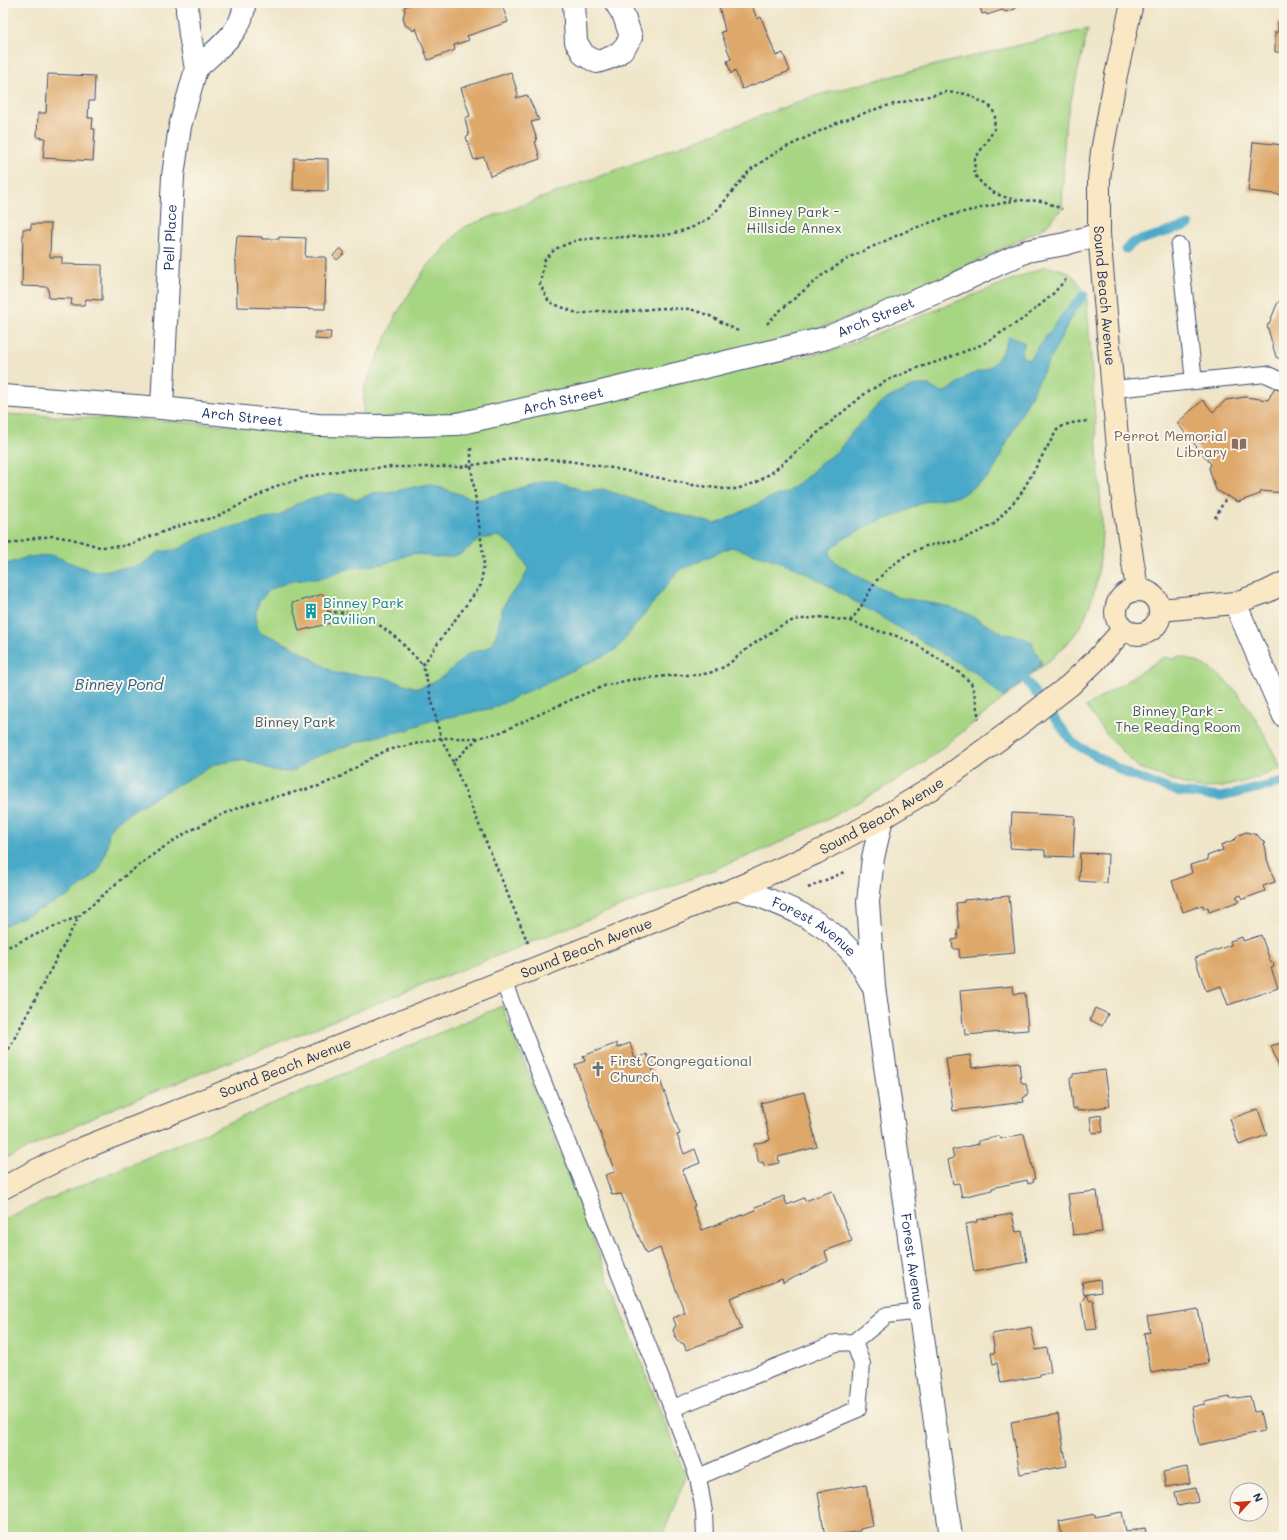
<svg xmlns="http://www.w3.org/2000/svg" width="1287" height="1540" font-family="Mali,sans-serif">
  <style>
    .green { fill: #a7d683; stroke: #618270 }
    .water { fill: #49a9c8; stroke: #326c93; fill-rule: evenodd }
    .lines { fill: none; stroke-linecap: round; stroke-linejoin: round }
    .stream { stroke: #49a9c8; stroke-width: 9 }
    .building { fill: #dea86a }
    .lane-casing { stroke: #3b4a6e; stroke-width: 18 }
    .street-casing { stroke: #3b4a6e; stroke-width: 24 }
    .secondary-casing { stroke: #3b4a6e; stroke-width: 24 }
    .path { stroke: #3b4a6e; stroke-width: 2.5; stroke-dasharray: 3 3; stroke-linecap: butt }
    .lane { stroke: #fff; stroke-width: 16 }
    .street { stroke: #fff; stroke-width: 22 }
    .secondary { stroke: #fae7c3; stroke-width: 22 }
    .labels { text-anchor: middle; stroke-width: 4; stroke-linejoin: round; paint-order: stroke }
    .park-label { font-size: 14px; fill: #3e5967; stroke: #fbf7ec }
    .street-label { font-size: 14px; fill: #1b2f5e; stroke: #fbf7ec }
    .education-label { font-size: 14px; fill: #785e54; stroke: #fbf7ec; text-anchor: end }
    .culture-label { font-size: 14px; fill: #0d838f; stroke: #fbf7ec; text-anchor: start }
    .worship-label { font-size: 14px; fill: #5b616d; stroke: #fbf7ec; text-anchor: start }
    .water-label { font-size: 15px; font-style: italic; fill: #2b5a83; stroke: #fbf7ec }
  </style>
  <rect width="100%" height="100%" fill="#fbf7ec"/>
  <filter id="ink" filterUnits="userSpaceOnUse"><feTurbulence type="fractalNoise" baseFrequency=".025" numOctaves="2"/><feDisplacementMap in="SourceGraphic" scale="8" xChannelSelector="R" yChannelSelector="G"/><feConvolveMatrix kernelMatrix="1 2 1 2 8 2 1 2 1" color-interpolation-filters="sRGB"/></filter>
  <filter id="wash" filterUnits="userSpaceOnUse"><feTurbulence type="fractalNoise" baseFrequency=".012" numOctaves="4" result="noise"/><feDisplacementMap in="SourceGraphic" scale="16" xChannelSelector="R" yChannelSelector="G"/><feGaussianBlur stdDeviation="0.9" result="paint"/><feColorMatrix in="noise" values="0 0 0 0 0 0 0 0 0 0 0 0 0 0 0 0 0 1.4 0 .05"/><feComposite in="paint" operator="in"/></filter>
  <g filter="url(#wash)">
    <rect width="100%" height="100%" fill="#efe5c8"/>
    <!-- green -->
    <g class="green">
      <path d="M1088,29l-23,97 -3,83 -17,18 -104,52 -116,47 -71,21 -295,67 -96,4 1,-29 32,-74 29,-46 39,-42 350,-131 138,-35z"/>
      <path d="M1044,267c27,1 33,10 43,33l15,223c0,31 -4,65 -17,94 -11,26 -37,44 -57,61 -23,20 -47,39 -71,58 -13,10 -26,22 -40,31 -48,32 -98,56 -149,81l-652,259 -113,53v-746l165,7 207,15 93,-9 370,-78z"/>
      <path d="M1179,656c54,12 81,66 102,113l-38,13 -20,5 -21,1 -16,-3 -47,-17 -32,-33 -21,-28 78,-50 10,2z"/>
      <path d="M502,1006l184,471 -24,60h-659v-318z"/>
    </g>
    <!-- water -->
    <path class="water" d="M1070,304l3,11 -65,125 -13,28 -7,9 -28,19 -36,6 -24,12 -29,10 -29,16 -12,10v6l5,6 24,15 38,20 49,9 18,6 40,22 19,3 9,6 10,21 -38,34 -27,-24 -172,-102 -33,-13 -41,-12 -53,24 -62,79 -123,58 -67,14 -18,8 -30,6 -23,7 -45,16 -9,8 -11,5 -17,-1 -20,-9 -14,-2 -23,4 -73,40 -30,20 -4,9 -2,14 -7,22 -12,12 -21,16 -64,29v-361l25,-8 24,-2 34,14 14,2 33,-4 8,-2 18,-13 20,-3 21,-12 16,-6 65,-16 16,-12 33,-10 15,2 11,5 17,-7 22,-2 34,-7 48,16 69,-19h11l27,10 19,-2 67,23 46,12 54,-26 17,-6 17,-13 18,-17 16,-11 14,-19 25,-26 11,-8 28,-13h13c17,15 23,1 37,-8 6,-4 14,-5 20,-8 13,-7 18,-21 23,-33l16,7 -4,10 3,5 5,2zM499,536c16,11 21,15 29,33l-6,13 -14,15 -5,10 -7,28 -4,8 -7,6 -16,4 -24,22 -13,8 -15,5 -35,-11 -47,-4 -40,-25 -25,-12 -9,-2 -5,-9v-13l3,-10 10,-12 12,-5 11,-4 32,-3 27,-10 32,-4 30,-11 19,4h17l12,-3 19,-15z"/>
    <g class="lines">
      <!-- stream -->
      <g class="stream">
        <path d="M1126,249l8,-7 55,-17"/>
        <path d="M1064,318l20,-23"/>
        <path d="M1015,674l10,5 48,64 57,32 48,17 43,5 63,-15"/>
      </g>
    </g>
    <g id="blocks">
      <!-- building -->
      <g class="building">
        <path d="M414,3h87l7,19 -41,14 2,4 -15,5 1,5 -27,10 -12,-32 -3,3 -1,-2 -7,-4 -2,-8 2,-6 -1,-4z"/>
        <path d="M727,3h24l6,16 4,-2 15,39 7,-3 7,18 -48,18 -7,-19 -4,4 -4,-13 4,-2 -10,-27 4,-1 -6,-25z"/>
        <path d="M979,3h43l-3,1 -4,5 -9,3 -4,-2 -15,5 -1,-2 -4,1z"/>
        <path d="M1278,22h6v30h-9v-20h3z"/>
        <path d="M511,72l7,22 -2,4 11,-3 12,25 -8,2 6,18 -2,1 5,18 -50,17 -6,-19 -10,3 -8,-23 3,-1 -4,-18 5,-2 -9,-28z"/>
        <path d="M48,74l47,2 -1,25h-5l-1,17h5l-1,11h3l-2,32 -50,-3 2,-20 -8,-1 1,-24h8z"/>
        <path d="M1253,142l31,3v50l-36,-4z"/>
        <path d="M294,158l34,1v32l-35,-1z"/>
        <path d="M31,224h20l-1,33h12v7l40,1v35l-16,-1 -2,6h-13l1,-6 -23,-1 -1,-11 -26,-1 1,-57h8z"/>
        <path d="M237,236l25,1v2h17v-2l27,1 -1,19h21l-1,52 -88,-2 -1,-46h-1z"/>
        <path d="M340,248l5,5 -8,7 -4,-4z"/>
        <path d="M1284,296v65l-8,-4 -9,-32 2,-1 8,-20z"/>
        <path d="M315,332h16l-1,8 -15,-1z"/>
        <path d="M1284,370v31l-2,5 2,2v85l-23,-2 -1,3 -22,8 -22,-12 -7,-22 2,-4 -34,-41 26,-23 10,12 13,-12 19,-3 23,3z"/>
        <path d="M323,594l8,29 -32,8 -7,-28z"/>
        <path d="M1012,813l63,3 -2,41 -28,-1v-6l-35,-2z"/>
        <path d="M1246,832l11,3 7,7 2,8 1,9 8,23 -12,4 2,5 -22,8 -2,-4 -5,2 4,4 -31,11 -1,-5 -4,2 -1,-4 -20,7 -11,-31 20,-8 -2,-8 18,-5 -1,-4 16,-6 -2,-5 13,-5 5,-5z"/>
        <path d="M1080,853l28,1 -1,29 -28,-2z"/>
        <path d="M1009,896l6,57 -55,5 -1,-9h-6l-1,-9 6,-1 -1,-9 2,-1 -3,-26 8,-1v-2z"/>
        <path d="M1261,935l10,28 2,-1 1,5 -3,1 7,20 -50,17 -7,-19 -15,5 -11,-33 36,-13 -1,-4 12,-4 1,4z"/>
        <path d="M1013,986l1,8 11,-1 3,37 -63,5 -1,-10 -1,1 -3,-35z"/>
        <path d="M1095,1008l13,6 -6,12 -12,-6z"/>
        <path d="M1284,1042v39l-13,-35z"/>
        <path d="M617,1043v5l13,-5 5,16 12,-5 8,22 3,-1 22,59 -3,1 7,19 11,-5 5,14 -18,7 13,36 -2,1 9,23 54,-20 -1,-3 29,-11 3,9 17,-7 1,3 27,-10 20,50 -27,10 3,10 -45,22 -1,-4 -52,19 12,31 -56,21 -2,-6 -7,-3 -4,-11 3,-5 -3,-7 12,-5 -25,-65 -14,6 -25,-60 -9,1 -7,-20 10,-3 -40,-107 10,-4 -2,-5z"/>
        <path d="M970,1055l2,13 47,-6 2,20 5,2 2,9 -3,4 -2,1 1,4 -71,9 -7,-53z"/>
        <path d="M1105,1070l5,36 -33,5v-3l-4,1 -3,-31 3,-1v-3z"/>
        <path d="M804,1092l13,55 -39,10 1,6 -15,3 -1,-4 -4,1 -5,-19 16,-4 -9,-37z"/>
        <path d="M1258,1109l9,26 -28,10 -9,-26z"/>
        <path d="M1101,1115l2,17 -11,1 -2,-16z"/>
        <path d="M1024,1134l11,45h-2l1,3 -6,2 -1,-4 -35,8v2l-30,7 -3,-14 -6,1 -5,-24 6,-2 -2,-8 27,-6 -1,-3 22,-5 1,3z"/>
        <path d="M1097,1191l5,41 -29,3 -5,-41z"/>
        <path d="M1012,1214l4,18 6,-1 5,31 -53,10 -8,-48 11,-2 -1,-2z"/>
        <path d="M1100,1279l1,13 -17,3 -2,-13z"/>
        <path d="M1086,1295l4,6 3,-1 4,29 -11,1 -5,-28z"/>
        <path d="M1198,1309l10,54 -57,10 -7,-40 6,-1 -3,-15z"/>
        <path d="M1031,1327l5,23 11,-2 4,24 -11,2v2l-39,7 -4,-20 -4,1 -2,-11h4l-3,-19z"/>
        <path d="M1250,1396l4,16 6,-1 4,20 -65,14 -7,-38 13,-3 -1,-2 26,-5v2z"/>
        <path d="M1058,1414l9,52 -47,8 -9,-52z"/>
        <path d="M1187,1467l3,16 -24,4 -3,-15z"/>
        <path d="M866,1485l7,41 -13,3v2l-35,6 -7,-45 35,-6v1z"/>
        <path d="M1195,1488l3,14 -20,4 -3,-14z"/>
        <path d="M1122,1512l4,19 19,-3 2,9h-85l-3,-16 36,-7v3z"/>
      </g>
    </g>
  </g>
  <g filter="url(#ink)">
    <use href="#blocks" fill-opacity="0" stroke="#3b4a6e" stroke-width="1"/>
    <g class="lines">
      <!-- lane casing -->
      <g class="lane-casing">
        <g id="lane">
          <path d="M1179,246l15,135"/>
          <path d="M1114,389l152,-15 13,6"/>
          <path d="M503,981l153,385 42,111 6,35 1,25"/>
          <path d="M673,1408l163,-65 18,-1 33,-27 33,-4"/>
          <path d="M698,1477l160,-68 4,-45 -8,-22"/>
        </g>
      </g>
      <!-- street casing -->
      <g class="street-casing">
        <g id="street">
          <path d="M574,3l2,39 8,13 13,7c18,-5 25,-8 34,-25l-7,-21 -8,-13"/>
          <path d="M196,69c18,-18 49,-38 48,-66"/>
          <path id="s1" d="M3,396l159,12 156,17 67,1 72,-2 144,-32 225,-54 123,-51 78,-36 38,-7 34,-10"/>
          <path id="s2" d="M162,408l11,-232 7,-50 16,-57 -6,-34 -3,-25 1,-7"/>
          <path d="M1235,603l49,113"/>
          <path id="s3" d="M882,818l-9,40 -5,44 6,85 77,550"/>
          <path id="s4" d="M737,888c42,15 88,31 117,67 7,8 12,20 18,29"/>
        </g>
      </g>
      <!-- secondary casing -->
      <g class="secondary-casing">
        <g id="secondary">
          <path id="s5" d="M1132,3l-16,72 -14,76 -3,29v54l23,259 15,96"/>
          <circle cx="1138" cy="612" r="22"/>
          <path d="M1160,610l75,-7 31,-11 18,-9"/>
          <path id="s6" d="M3,1188l34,-18 44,-21 656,-261 79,-35 66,-35 50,-30 88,-64 50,-39 26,-25 28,-31"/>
        </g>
      </g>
      <!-- path -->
      <g class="path">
        <path d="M767,324l9,-10 45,-38 31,-20 57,-26 46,-16 61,-14 27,1 19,8"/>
        <path d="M738,331l-30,-16 -18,-6 -29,-1 -39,4 -24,-1 -19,3 -30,-12 -9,-18 4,-23 11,-12 22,-9 22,-2 56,-2 16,-2 20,-6 17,-9 11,-11 31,-38 28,-19 61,-29 43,-15 64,-15 21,2 19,10 6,4 3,8 -1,14 -19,29 -1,15c13,17 21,21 42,26"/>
        <path d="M1215,518l12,-22"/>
        <path d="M3,545l32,-7 18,-2 19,3 28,8 24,-1 61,-22 31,-7 63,-32 31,-9 34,-6 49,-3h67l59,-9 43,2 50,8 81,17 32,4h12l20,-7 17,-11 41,-36 52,-43 21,-12 26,-11 29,-9 40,-16 40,-25 28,-23 17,-19"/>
        <path d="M328,612l24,1 26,11 21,16 24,25"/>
        <path d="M850,621l9,-11 16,-28 13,-13 18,-14 20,-9 35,-6 32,-15 27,-30 37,-65c10,-8 20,-8 31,-9"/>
        <path d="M453,762l-12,-24 -18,-73 20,-29 38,-51 3,-24 -13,-96v-17"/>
        <path d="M808,888l36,-16"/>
        <path d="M528,943l-75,-181 25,-24 23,-6 74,-34 29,-12 25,-6 48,-5h22l14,-3 13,-6 26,-21 30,-20 12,-5 27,-3 29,4 21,8 23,6 23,10 43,28 11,10 3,9 5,27"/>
        <path d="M3,949l76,-33"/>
        <path d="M3,1060l76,-144 47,-41 32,-24 28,-18 35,-18 30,-12 68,-17 21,-9 35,-21 13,-6 53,-12h36"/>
      </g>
      <!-- lane -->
      <use href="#lane" class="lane"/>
      <!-- street -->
      <use href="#street" class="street"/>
      <!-- secondary -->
      <use href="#secondary" class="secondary"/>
    </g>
  </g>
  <!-- icons -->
  <defs>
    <g id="library-bare" transform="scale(1.2)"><path d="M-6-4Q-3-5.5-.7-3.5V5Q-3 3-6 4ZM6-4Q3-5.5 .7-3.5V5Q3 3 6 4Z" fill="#8d6e63" stroke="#fbf7ec" stroke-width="2.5" paint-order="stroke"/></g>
    <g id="building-bare" transform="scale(1.2)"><path d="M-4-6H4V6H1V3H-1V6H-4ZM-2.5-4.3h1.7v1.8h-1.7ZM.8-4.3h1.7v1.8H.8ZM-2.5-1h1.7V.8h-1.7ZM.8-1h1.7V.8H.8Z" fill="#0f9aa8" stroke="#fbf7ec" stroke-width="2.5" paint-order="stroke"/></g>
    <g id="church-bare" transform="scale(1.2)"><path d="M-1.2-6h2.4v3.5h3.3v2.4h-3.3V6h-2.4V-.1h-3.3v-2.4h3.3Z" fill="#6b7280" stroke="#fbf7ec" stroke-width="2.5" paint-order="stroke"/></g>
  </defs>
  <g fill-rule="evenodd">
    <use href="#library-bare" x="1239" y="444"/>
    <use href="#building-bare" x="311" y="611"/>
    <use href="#church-bare" x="598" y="1069"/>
  </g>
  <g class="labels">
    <!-- park labels -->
    <g class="park-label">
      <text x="794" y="217">Binney Park -<tspan x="794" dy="16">Hillside Annex</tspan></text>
      <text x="1178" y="716">Binney Park -<tspan x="1178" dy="16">The Reading Room</tspan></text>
      <text x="295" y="727">Binney Park</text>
    </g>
    <!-- street labels -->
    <g class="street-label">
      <text dy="5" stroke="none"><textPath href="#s2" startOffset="171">Pell Place</textPath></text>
      <text dy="5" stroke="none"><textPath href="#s5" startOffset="296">Sound Beach Avenue</textPath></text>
      <text dy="5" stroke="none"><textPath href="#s1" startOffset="888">Arch Street</textPath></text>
      <text dy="5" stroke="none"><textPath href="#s1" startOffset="564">Arch Street</textPath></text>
      <text dy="5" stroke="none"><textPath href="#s1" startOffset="240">Arch Street</textPath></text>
      <text dy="5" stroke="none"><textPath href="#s6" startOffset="955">Sound Beach Avenue</textPath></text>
      <text dy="5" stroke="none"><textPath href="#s4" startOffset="87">Forest Avenue</textPath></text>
      <text dy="5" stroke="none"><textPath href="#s6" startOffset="631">Sound Beach Avenue</textPath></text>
      <text dy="5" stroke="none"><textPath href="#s6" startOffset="307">Sound Beach Avenue</textPath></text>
      <text dy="5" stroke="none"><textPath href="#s3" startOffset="448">Forest Avenue</textPath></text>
    </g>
    <!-- education labels -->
    <g class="education-label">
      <text x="1227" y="441">Perrot Memorial<tspan x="1227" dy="16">Library</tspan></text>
    </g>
    <!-- culture labels -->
    <g class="culture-label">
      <text x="323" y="608">Binney Park<tspan x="323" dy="16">Pavilion</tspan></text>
    </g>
    <!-- worship labels -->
    <g class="worship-label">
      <text x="610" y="1066">First Congregational<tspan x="610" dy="16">Church</tspan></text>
    </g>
    <!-- water labels -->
    <g class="water-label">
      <text x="119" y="690">Binney Pond</text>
    </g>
  </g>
  <!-- margin -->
  <rect width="1287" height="1540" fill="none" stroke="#fbf7ec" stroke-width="16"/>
  <!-- north arrow -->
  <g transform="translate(1249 1502) rotate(64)"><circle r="19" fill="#fbf7ec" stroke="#a1a7b3"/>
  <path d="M0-3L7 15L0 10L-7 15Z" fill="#c8321e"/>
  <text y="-6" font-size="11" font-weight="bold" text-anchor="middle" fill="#1b2f5e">N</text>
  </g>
</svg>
